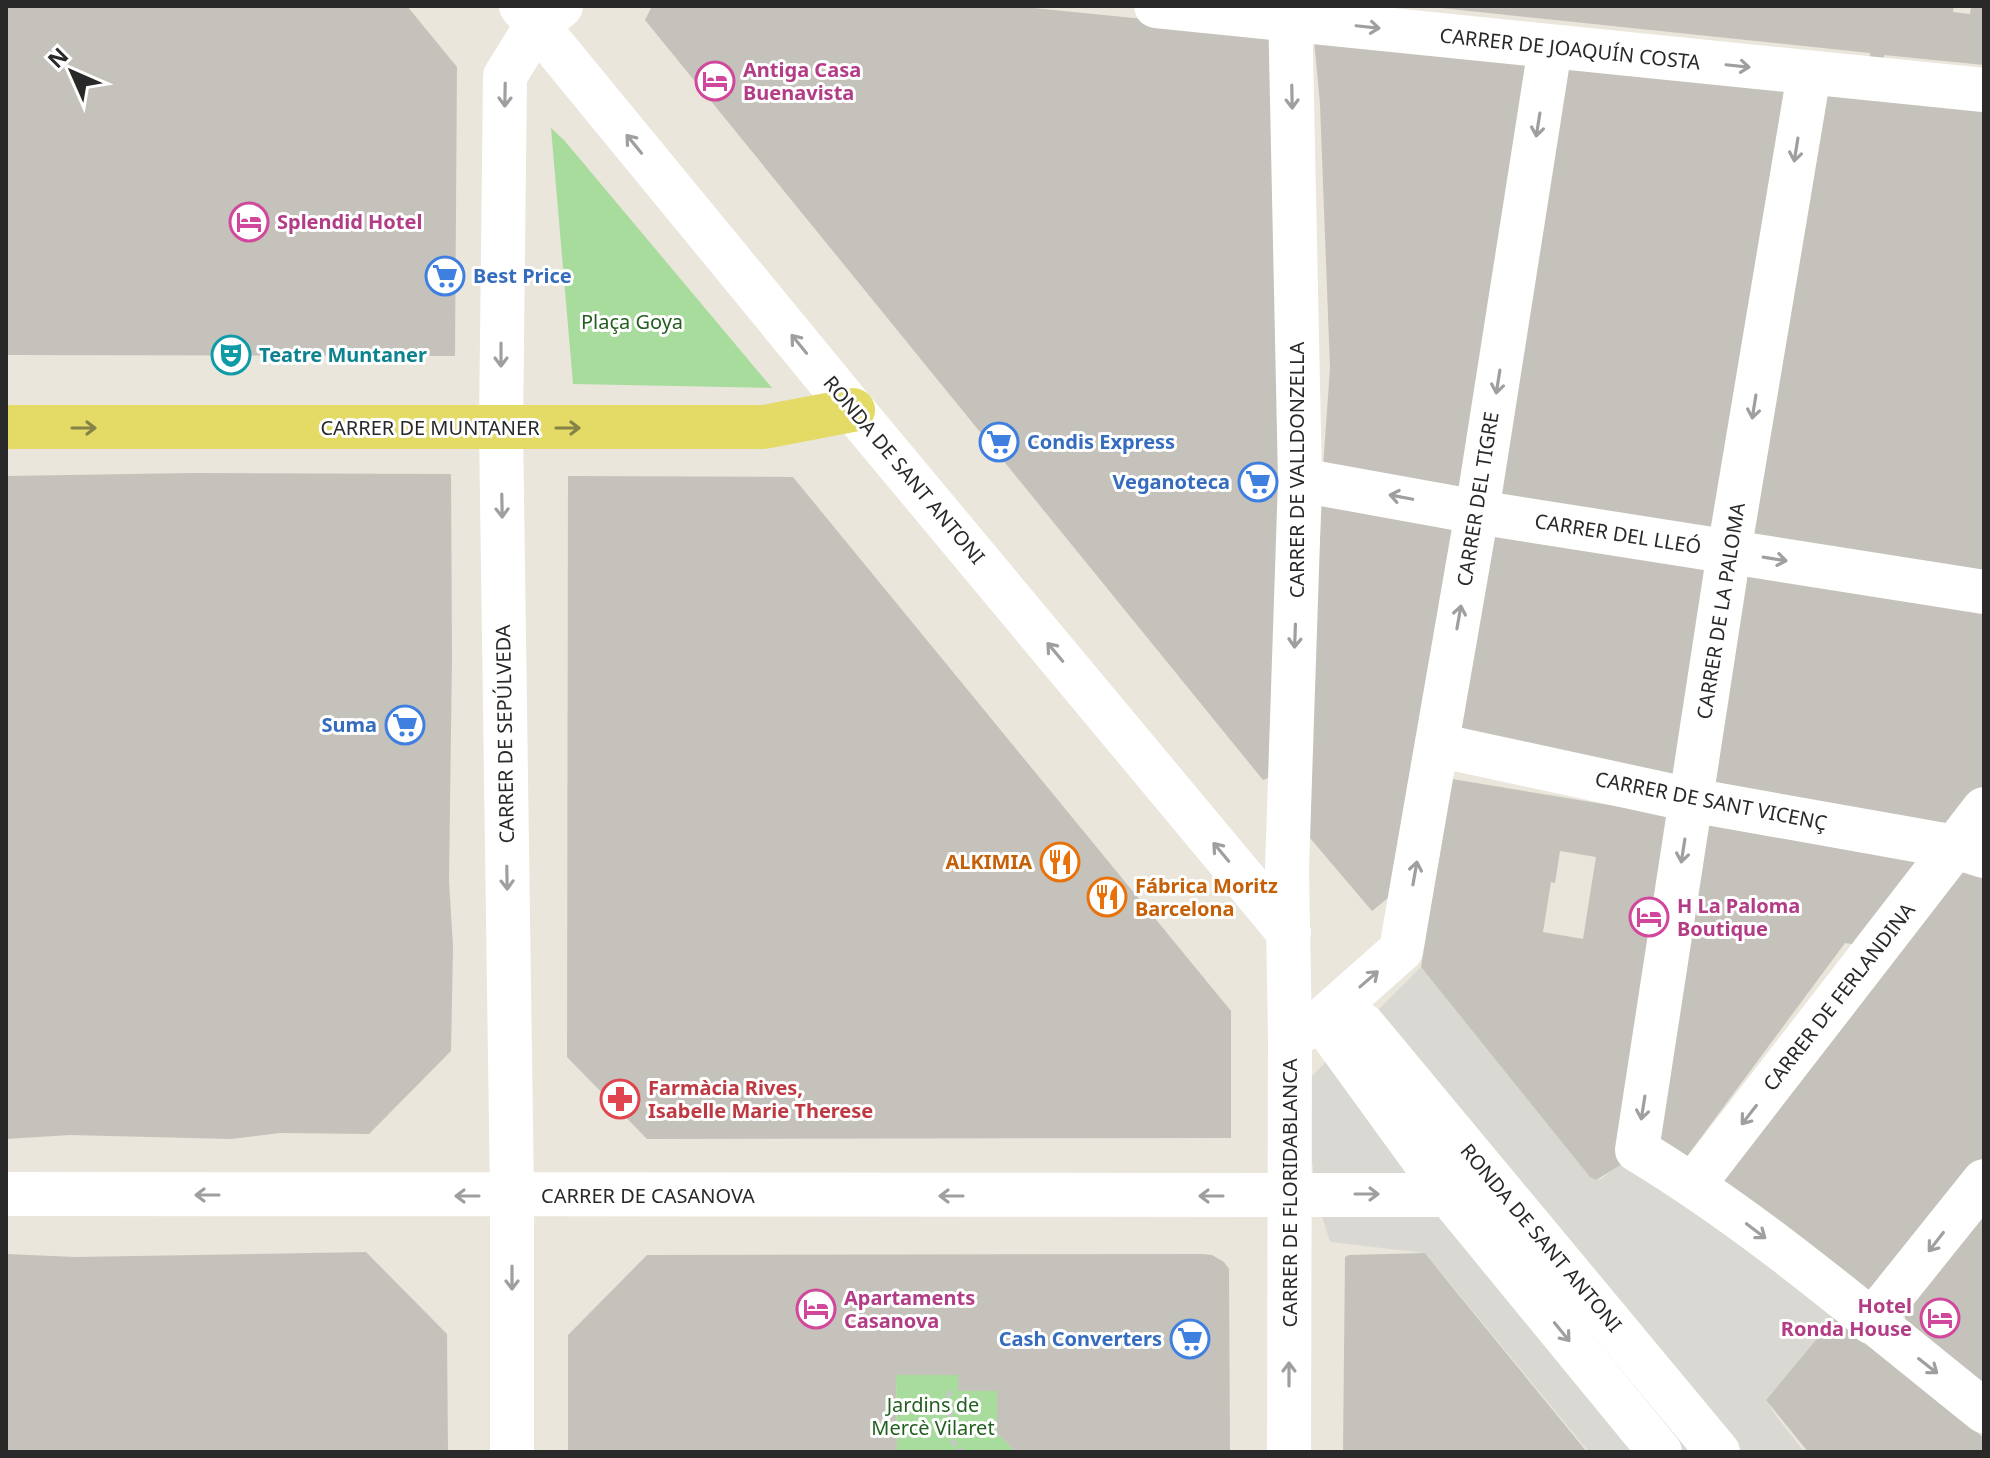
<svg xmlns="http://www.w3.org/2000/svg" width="1990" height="1458" font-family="'Noto Sans',sans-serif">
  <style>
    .green { fill: #a8dc9c }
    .plaza { fill: #dad8d2 }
    .building { fill: #c5c2bb; fill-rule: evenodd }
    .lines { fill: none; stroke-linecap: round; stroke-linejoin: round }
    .path { stroke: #c7c7c7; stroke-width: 5; stroke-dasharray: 6 4; stroke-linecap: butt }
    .minor { stroke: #fff; stroke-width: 44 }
    .major { stroke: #e4da66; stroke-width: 44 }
    .oneway { stroke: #9f9f9f }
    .oneway2 { stroke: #868248 }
    .labels { text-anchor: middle; stroke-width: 6; stroke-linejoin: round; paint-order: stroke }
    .street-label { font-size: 20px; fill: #292929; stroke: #fff }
    .hotel-label { font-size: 20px; font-weight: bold; fill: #b23c85; stroke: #fff; text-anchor: start }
    .shop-label { font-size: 20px; font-weight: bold; fill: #366cbe; stroke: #fff; text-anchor: end }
    .park-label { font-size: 20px; fill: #235f1f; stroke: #fff }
    .culture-label { font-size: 20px; font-weight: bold; fill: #0d838f; stroke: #fff; text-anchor: start }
    .food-label { font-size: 20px; font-weight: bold; fill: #c56008; stroke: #fff; text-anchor: end }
    .health-label { font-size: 20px; font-weight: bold; fill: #be3a42; stroke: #fff; text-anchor: start }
  </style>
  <rect width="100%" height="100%" fill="#eae6db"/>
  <!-- green -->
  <g class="green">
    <path d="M551,128l13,12 208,248 -199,-4z"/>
    <path d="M896,1375h62l1,16h38v42l19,19h-119z"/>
  </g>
  <!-- plaza -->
  <path class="plaza" d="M1421,967l170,210 5,3 5,-1 36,-29 198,167 -69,83 10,16 28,36h-215l-164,-199 -95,-11 -14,-45 -12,-113z"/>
  <!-- building -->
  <g class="building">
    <path d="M6,6h401l50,61 -2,289 -449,-1z"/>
    <path d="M652,6h362l261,26 9,414 -11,330 -10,4 -618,-760z"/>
    <path d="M1441,6h513l-1,6 17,2 1,-8h13v59l-100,-10v5l-14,-1v-6l-429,-45z"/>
    <path d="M1314,39l223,23 -70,431 -144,-25 7,-100 -10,-264z"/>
    <path d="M1566,66l227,24 -74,443 -224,-31z"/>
    <path d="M1819,95l165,12v471l-237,-38z"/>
    <path d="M193,473l258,1 1,182 -3,224 4,67 -2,104 -82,83 -89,-1 -49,6 -161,-4 -64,4v-663z"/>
    <path d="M568,476l225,1 438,534v127l-584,1 -80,-82z"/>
    <path d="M1322,498l140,24 -59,364 -31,25 -68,-80z"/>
    <path d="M1490,522l223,37 -34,225 -226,-39z"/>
    <path d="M1739,569l245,40v182l-33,41 -246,-40z"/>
    <path d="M1452,779l224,37 -54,348 -26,16 -6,-3 -169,-210zM1560,851l36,6 -13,82 -40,-7 8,-50 4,1z"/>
    <path d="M1703,821l228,37 -61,89 -25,-4 -163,220 -32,-22z"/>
    <path d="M1960,867l24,8v282l-114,142 -151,-112z"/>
    <path d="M1984,1210v181l-77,-60 -3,-22z"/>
    <path d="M366,1252l81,82 1,118h-442v-198l69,3z"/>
    <path d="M1425,1253l28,35 134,164h-244l2,-195 4,-2z"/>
    <path d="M1202,1254l10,1 12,7 5,7 1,183h-214l-19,-19v-42h-39v-16h-62l1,77h-329v-117l79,-80z"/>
    <path d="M1835,1317l149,121v14h-176l-42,-52z"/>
  </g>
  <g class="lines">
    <!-- path -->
    <path class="path" d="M949,1391l3,50 10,11"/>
    <!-- minor -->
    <g class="minor">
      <path d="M521,6l332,404 436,523"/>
      <path d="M1156,6l828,84"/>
      <path d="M1809,74l-80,478 -92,598c124,75 234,171 347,261"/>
      <path d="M1300,480l177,32 507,80"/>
      <path d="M1437,745l254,55 264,47 29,9"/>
      <path d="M1322,1020l127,175"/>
      <path d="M1363,1025l355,427"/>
      <path d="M1290,1037l32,-17 79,-70 76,-438 73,-464"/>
      <path d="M1694,1184l290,-375"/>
      <path d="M6,1194l1443,1 211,257"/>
      <path d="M1871,1322l113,-141"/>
      <path d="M512,1452v-256l-11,-768 4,-352 31,-50 25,-20"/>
      <path d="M1289,1452l1,-415 -3,-168 13,-389 -10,-474"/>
    </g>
    <!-- major -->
    <path class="major" d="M6,427h758l89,-17"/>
  </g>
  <!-- one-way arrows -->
  <defs><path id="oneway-shaft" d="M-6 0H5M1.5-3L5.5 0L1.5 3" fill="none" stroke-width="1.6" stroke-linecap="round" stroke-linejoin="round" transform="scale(2)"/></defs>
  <g class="oneway">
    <use href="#oneway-shaft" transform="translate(1368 27) rotate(6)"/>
    <use href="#oneway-shaft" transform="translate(1738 66) rotate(6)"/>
    <use href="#oneway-shaft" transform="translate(505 95) rotate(91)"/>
    <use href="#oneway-shaft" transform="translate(1292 97) rotate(89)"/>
    <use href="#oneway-shaft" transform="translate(1538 125) rotate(99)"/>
    <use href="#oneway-shaft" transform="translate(634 144) rotate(-129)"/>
    <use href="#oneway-shaft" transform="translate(1796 150) rotate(99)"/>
    <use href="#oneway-shaft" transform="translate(799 344) rotate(-129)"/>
    <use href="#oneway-shaft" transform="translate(501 355) rotate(90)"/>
    <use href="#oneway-shaft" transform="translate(1498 382) rotate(99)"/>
    <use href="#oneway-shaft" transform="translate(1754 407) rotate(99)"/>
    <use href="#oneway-shaft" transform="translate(1401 497) rotate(-169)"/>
    <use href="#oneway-shaft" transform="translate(502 506) rotate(89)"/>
    <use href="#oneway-shaft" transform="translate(1775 559) rotate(9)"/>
    <use href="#oneway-shaft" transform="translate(1459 617) rotate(-80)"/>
    <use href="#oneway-shaft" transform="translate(1295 636) rotate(92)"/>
    <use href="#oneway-shaft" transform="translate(1055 652) rotate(-130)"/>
    <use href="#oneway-shaft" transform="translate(1683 851) rotate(99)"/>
    <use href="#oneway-shaft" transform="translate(1221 852) rotate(-130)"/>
    <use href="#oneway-shaft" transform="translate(1415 873) rotate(-80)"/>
    <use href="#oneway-shaft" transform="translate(507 878) rotate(89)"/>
    <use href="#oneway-shaft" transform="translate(1369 979) rotate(-41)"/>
    <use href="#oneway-shaft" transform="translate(1643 1108) rotate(99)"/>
    <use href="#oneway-shaft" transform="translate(1749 1115) rotate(128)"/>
    <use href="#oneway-shaft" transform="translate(1367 1194)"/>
    <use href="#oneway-shaft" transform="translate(207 1195) rotate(-180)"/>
    <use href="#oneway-shaft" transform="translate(467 1196) rotate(-180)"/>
    <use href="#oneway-shaft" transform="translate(951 1196) rotate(-180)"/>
    <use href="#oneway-shaft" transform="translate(1211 1196) rotate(-180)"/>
    <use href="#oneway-shaft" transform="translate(1756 1231) rotate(37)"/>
    <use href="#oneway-shaft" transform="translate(1936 1242) rotate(128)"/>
    <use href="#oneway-shaft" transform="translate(512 1278) rotate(90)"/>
    <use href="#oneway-shaft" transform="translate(1562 1332) rotate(51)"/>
    <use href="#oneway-shaft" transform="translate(1928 1366) rotate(38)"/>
    <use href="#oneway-shaft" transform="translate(1289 1374) rotate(-90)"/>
  </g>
  <g class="oneway2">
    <use href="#oneway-shaft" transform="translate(84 428)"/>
    <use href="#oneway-shaft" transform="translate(568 428)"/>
  </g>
  <!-- icons -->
  <defs>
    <g id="hotel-ring" transform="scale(2)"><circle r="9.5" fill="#fff" stroke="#d1479c" stroke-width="1.5"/><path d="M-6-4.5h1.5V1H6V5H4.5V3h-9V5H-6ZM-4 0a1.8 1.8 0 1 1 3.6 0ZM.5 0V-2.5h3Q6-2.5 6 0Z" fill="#d1479c"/></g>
    <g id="supermarket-ring" transform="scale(2)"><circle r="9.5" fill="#fff" stroke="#3f7fe0" stroke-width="1.5"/><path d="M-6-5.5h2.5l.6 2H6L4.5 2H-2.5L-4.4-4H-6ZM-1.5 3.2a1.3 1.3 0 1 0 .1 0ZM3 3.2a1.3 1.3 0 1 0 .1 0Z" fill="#3f7fe0"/></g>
    <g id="theatre-ring" transform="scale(2)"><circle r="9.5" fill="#fff" stroke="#0f9aa8" stroke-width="1.5"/><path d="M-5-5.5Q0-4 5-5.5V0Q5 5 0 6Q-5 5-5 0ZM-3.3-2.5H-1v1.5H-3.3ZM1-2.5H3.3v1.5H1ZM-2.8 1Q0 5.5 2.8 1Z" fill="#0f9aa8"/></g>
    <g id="restaurant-ring" transform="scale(2)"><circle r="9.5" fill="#fff" stroke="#e8710a" stroke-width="1.5"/><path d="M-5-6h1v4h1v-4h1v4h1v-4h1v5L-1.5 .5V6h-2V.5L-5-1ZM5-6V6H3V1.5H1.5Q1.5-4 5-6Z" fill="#e8710a"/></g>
    <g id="pharmacy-ring" transform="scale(2)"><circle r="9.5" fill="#fff" stroke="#e0444e" stroke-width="1.5"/><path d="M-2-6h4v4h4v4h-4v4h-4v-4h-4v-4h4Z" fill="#e0444e"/></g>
  </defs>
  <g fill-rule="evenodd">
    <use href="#hotel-ring" x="715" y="81"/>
    <use href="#hotel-ring" x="249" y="222"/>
    <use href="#supermarket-ring" x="445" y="276"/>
    <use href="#theatre-ring" x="231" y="355"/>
    <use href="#supermarket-ring" x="999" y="442"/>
    <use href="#supermarket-ring" x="1258" y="482"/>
    <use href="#supermarket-ring" x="405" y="725"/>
    <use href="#restaurant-ring" x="1060" y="862"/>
    <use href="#restaurant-ring" x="1107" y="897"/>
    <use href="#hotel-ring" x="1649" y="917"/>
    <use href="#pharmacy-ring" x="620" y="1099"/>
    <use href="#hotel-ring" x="816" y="1309"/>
    <use href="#hotel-ring" x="1940" y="1318"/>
    <use href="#supermarket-ring" x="1190" y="1339"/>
  </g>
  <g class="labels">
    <!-- street labels -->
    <g class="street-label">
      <text transform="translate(1570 49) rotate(6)" y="7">CARRER DE JOAQUÍN COSTA</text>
      <text x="430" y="435">CARRER DE MUNTANER</text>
      <text transform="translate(904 470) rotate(50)" y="7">RONDA DE SANT ANTONI</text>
      <text transform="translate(1297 470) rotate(-90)" y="7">CARRER DE VALLDONZELLA</text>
      <text transform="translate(1478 499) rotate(-81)" y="7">CARRER DEL TIGRE</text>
      <text transform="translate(1618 534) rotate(9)" y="7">CARRER DEL LLEÓ</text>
      <text transform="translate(1721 611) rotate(-81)" y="7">CARRER DE LA PALOMA</text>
      <text transform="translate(505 734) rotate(-91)" y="7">CARRER DE SEPÚLVEDA</text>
      <text transform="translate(1711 801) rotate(11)" y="7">CARRER DE SANT VICENÇ</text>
      <text transform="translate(1839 997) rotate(-52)" y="7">CARRER DE FERLANDINA</text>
      <text transform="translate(1290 1193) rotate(-90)" y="7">CARRER DE FLORIDABLANCA</text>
      <text x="648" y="1203">CARRER DE CASANOVA</text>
      <text transform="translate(1541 1238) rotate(50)" y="7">RONDA DE SANT ANTONI</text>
    </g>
    <!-- hotel labels -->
    <g class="hotel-label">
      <text x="743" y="77">Antiga Casa<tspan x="743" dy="23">Buenavista</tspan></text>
      <text x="277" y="229">Splendid Hotel</text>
      <text x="1677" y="913">H La Paloma<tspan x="1677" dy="23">Boutique</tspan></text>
      <text x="844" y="1305">Apartaments<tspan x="844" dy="23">Casanova</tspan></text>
      <text x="1912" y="1313" text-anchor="end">Hotel<tspan x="1912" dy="23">Ronda House</tspan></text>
    </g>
    <!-- shop labels -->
    <g class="shop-label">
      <text x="473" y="283" text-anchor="start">Best Price</text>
      <text x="1027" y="449" text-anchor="start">Condis Express</text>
      <text x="1230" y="489">Veganoteca</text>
      <text x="377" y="732">Suma</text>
      <text x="1162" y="1346">Cash Converters</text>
    </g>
    <!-- park labels -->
    <g class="park-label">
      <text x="632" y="329">Plaça Goya</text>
      <text x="933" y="1412">Jardins de<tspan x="933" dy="23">Mercè Vilaret</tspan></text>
    </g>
    <!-- culture labels -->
    <g class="culture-label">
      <text x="259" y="362">Teatre Muntaner</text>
    </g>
    <!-- food labels -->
    <g class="food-label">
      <text x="1032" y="869">ALKIMIA</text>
      <text x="1135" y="893" text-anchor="start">Fábrica Moritz<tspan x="1135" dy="23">Barcelona</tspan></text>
    </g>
    <!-- health labels -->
    <g class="health-label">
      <text x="648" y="1095">Farmàcia Rives,<tspan x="648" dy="23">Isabelle Marie Therese</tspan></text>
    </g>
  </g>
  <!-- border -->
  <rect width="1990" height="1458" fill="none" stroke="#292929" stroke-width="16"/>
  <!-- north arrow -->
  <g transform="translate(72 72) rotate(315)" stroke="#ffffff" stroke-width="6" paint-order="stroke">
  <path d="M0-6L14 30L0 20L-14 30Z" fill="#292929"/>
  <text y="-12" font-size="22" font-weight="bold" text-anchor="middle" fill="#292929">N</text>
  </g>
</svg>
